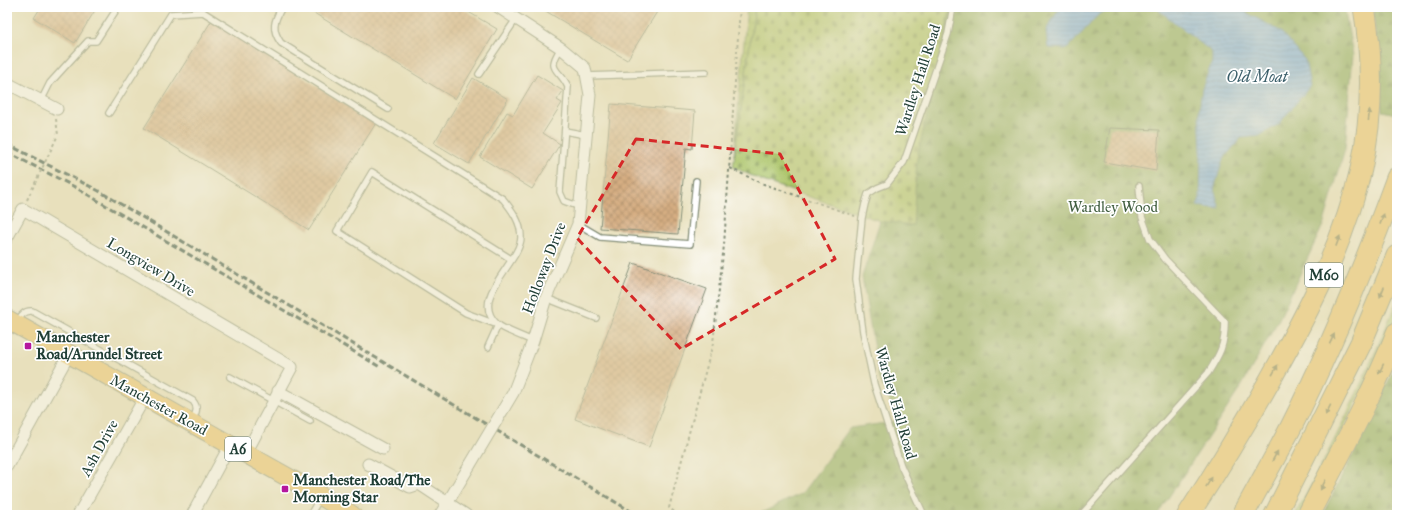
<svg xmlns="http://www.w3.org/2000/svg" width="1404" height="522" font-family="'IM FELL Great Primer',serif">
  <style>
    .green { fill: url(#green-dots); stroke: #66804e }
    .forest { fill: url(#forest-firs); stroke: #547448 }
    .cemetery { fill: url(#cemetery-stones); stroke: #66804e }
    .water { fill: url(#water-rules); stroke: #4e768e }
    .building { fill: url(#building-cross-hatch) }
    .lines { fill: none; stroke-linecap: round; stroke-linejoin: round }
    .service-casing { stroke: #848e78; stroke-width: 8 }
    .minor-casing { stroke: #848e78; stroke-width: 13 }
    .primary-casing { stroke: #848e78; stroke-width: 20 }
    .motorway-casing { stroke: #848e78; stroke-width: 23 }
    .path { stroke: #848e78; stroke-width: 2; stroke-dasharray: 3 3; stroke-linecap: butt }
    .service { stroke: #fff; stroke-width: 5.5 }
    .minor { stroke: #fff; stroke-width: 11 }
    .primary { stroke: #efc469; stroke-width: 18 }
    .motorway { stroke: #efc469; stroke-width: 21 }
    .rail { stroke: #1f3d34; stroke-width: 3; stroke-dasharray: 6 3; stroke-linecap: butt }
    .minor-bridge-casing { stroke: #848e78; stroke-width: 13; stroke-linecap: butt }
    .path-bridge { stroke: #848e78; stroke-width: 2; stroke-dasharray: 3 3; stroke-linecap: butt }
    .minor-bridge { stroke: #fff; stroke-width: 11 }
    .oneway { fill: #7d7a4c }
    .marked { fill: none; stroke: #d62828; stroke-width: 3; stroke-dasharray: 8 5; stroke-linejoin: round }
    .poi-dot { fill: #b5179e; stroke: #fff; stroke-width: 1.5 }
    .labels { text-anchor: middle; stroke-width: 3.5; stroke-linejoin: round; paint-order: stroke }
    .shield { fill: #fff; stroke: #627771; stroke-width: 1 }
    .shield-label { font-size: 14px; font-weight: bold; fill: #1f3d34 }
    .street-label { font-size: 15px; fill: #1f3d34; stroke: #fff }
    .park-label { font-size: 15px; fill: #425f41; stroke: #fff }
    .poi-label { font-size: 15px; font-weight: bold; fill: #1f3d34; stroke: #fff; text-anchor: start }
    .water-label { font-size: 16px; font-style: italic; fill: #3b5f6a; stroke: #fff }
  </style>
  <defs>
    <pattern id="green-dots" width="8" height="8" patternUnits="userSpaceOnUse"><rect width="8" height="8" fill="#acc469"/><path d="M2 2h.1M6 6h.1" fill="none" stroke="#8ba057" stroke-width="1.8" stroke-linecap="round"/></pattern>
    <pattern id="forest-firs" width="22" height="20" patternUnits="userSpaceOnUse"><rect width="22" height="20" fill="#89aa5d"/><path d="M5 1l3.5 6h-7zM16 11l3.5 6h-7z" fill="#6f8c4e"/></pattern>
    <pattern id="cemetery-stones" width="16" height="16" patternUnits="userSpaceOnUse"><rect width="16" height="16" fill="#acc469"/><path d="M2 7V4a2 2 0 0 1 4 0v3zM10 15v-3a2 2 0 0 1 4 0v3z" fill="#8ba057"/></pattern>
    <pattern id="water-rules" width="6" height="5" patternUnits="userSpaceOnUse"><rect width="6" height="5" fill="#7cafe8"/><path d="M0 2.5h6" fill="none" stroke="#6590bd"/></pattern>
    <pattern id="building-cross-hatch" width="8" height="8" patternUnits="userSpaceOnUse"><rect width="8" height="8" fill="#d5ad82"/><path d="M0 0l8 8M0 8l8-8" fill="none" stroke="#ac8e6b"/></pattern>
  </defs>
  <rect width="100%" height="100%" fill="#fff"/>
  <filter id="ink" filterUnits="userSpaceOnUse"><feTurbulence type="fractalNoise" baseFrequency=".025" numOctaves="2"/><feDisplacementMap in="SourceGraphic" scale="8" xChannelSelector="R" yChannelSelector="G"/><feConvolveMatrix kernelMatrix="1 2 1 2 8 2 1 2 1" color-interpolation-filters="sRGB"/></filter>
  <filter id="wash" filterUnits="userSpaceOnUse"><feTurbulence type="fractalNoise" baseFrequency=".012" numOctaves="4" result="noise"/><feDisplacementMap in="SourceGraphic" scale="16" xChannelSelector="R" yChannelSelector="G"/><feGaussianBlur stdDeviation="0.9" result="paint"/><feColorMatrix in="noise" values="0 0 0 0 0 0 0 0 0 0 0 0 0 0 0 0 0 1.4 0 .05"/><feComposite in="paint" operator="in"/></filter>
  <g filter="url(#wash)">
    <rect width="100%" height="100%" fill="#e8e0bc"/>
    <!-- green -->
    <g class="green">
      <path d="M747,7h8l-21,149z"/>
      <path d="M1397,301v13l-12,31 -84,170h-6c38,-69 72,-141 102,-214z"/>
    </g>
    <!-- forest -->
    <g class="forest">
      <path d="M951,7h393l9,48 -8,94 -21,74 -45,96 -38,68 -84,128h-400l45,-22 48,-65 50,-7 -21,-42 -17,-102 18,-56 33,4 4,-67z"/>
      <path d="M1373,7h24l-1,107 -14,-3z"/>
      <path d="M1397,363v145l-5,7h-70l37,-72z"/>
    </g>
    <!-- cemetery -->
    <path class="cemetery" d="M755,7h196l-34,151 -4,67 -33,-4 -117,-40 -30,-14z"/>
    <!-- water -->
    <g class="water">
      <path d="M1063,7h51l-15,7 -32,35 -19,-1 -2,-18 12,-19z"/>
      <path d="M1155,7h81l44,24 25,29 5,26 -31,38 -20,12 -18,2 -18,21 -9,30 6,20 -23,-3 3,-8 1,-47 -2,-39 3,-23 10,-27v-10z"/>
    </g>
    <g id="blocks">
      <!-- building -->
      <g class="building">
        <path d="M41,7h56l-22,36 -41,-25z"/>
        <path d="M310,7h150l37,22 -42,70 -146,-89z"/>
        <path d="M539,7h121l-33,53z"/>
        <path d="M212,20l164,103 -67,107 -165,-102z"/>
        <path d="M537,75l26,16 -6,9 5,3 -19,30 17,11 -28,45 -52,-32 27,-45 6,3z"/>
        <path d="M473,78l35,21 -39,65 -35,-21z"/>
        <path d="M611,104l84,7 -3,38 -6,-1 -8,86 -78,-6z"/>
        <path d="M1110,128l49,2 -3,41 -52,-9z"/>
        <path d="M633,263l74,26 -58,158 -74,-28z"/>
      </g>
    </g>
  </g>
  <g filter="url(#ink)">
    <use href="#blocks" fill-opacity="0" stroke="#848e78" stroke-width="1"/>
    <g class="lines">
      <!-- service casing -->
      <g class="service-casing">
        <g id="service">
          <path d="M282,7c-8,14 -11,22 -1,36l107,66"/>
          <path d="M561,48c-16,24 -1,20 7,39l-8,105 4,9 16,6"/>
          <path d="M479,74l37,-55"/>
          <path d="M587,76l119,-4"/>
          <path d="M41,101l9,-18 38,-42h8l22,-34"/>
          <path d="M109,113l62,-99 32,-2 300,187c9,11 18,23 18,38 0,25 -53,61 -24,87 7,6 27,13 36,17"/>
          <path d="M565,131l21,4"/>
          <path d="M578,224l22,13 90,7 6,-63"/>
          <path d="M546,298l50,20"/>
          <path d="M17,323c3,-7 7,-13 15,-12l161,90c6,7 3,12 -1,20"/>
          <path d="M488,347l10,-22 -32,-12 -129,-82 35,-59 139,87"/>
          <path d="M230,377l80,44"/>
          <path d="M310,515l10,-17"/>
          <path d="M924,515l-23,-49 -27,-82 -11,-52 -7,-53 6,-61 3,-14 3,-10 9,-6 10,-4 17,-22 44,-128 5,-27"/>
          <path d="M1081,515l127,-142c12,-19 17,-28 17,-51l-60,-63 -15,-20 -8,-22 -3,-31"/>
        </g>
      </g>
      <!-- minor casing -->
      <g class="minor-casing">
        <g id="minor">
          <path d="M498,7l63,41 24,20 5,27 -12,129 -32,74 -13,43 -20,52 -9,15"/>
          <path d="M7,83l50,26"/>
          <path d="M7,238l16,-29 269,158 -46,86"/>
          <path d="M278,391l105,58"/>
          <path d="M368,464l42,23 9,-3 47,31"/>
          <path d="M7,466l62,-112"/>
          <path d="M78,515l67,-118"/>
          <path d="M192,515l38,-70"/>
          <path d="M440,515l30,-50"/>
        </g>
      </g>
      <!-- primary casing -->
      <g class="primary-casing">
        <path id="primary" d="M7,319l314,177 31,19"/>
      </g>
      <!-- motorway casing -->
      <g class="motorway-casing">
        <g id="motorway">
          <path d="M1188,515c29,-44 56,-89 82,-135 37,-66 74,-136 91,-211 12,-53 12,-108 3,-162"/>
          <path d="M1243,515c16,-30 33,-59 48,-88 41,-81 75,-165 106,-249"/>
          <path d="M1275,515l86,-172 36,-87"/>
          <path d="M1308,515c31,-60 64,-119 89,-182"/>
        </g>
      </g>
      <!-- path -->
      <g class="path">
        <path d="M56,119l2,16"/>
        <path d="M730,168l31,15 94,33"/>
        <path d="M679,515l-10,-7 44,-165 11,-98 16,-238"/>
      </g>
      <!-- service -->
      <use href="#service" class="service"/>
      <!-- minor -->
      <use href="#minor" class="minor"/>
      <!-- primary -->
      <use href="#primary" class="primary"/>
      <!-- motorway -->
      <use href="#motorway" class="motorway"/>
      <!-- rail -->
      <g class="rail">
        <path d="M7,144l92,47 538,324"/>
        <path d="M7,152l66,34 307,181"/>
      </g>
      <!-- minor-bridge casing -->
      <g class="minor-bridge-casing">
        <path id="minor-bridge" d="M470,465l34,-57"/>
      </g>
      <!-- path-bridge -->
      <path class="path-bridge" d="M27,200l31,-65"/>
      <!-- minor-bridge -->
      <use href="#minor-bridge" class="minor-bridge"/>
    </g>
    <!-- one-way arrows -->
    <defs><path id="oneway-solid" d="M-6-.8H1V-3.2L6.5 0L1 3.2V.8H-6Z"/></defs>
    <g class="oneway">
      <use href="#oneway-solid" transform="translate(1369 115) rotate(-84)"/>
      <use href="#oneway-solid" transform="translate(1382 219) rotate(-70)"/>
      <use href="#oneway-solid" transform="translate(1338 241) rotate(-69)"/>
      <use href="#oneway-solid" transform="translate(1382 292) rotate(112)"/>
      <use href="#oneway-solid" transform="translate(1332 339) rotate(-65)"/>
      <use href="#oneway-solid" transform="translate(1381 369) rotate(116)"/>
      <use href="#oneway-solid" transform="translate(1275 370) rotate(-61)"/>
      <use href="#oneway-solid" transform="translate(1328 410) rotate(117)"/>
      <use href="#oneway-solid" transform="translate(1275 456) rotate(-61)"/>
      <use href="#oneway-solid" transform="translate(1209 482) rotate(-58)"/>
      <use href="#oneway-solid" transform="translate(1323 485) rotate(118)"/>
    </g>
  </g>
  <!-- marked area -->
  <path d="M0 0H1404V522H0ZM636,139l144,15 55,105 -154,90 -104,-111z" fill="#e8e0bc" fill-opacity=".55" fill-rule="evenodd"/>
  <path class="marked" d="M636,139l144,15 55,105 -154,90 -104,-111z"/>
  <!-- markers -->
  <g class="poi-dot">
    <rect x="24" y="342" width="8" height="8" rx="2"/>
    <rect x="281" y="485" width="8" height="8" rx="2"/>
  </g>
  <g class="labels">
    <!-- shield labels -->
    <g class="shield">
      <rect x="1305" y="263" width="38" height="24" rx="3"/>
      <rect x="225" y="437" width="26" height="24" rx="3"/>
    </g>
    <g class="shield-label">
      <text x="1324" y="280">M60</text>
      <text x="238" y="454">A6</text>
    </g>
    <!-- street labels -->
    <g class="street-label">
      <text transform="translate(918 80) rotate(-72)" y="5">Wardley Hall Road</text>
      <text transform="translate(151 267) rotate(31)" y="5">Longview Drive</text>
      <text transform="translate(544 268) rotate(-69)" y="5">Holloway Drive</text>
      <text transform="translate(896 403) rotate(74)" y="5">Wardley Hall Road</text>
      <text transform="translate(159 405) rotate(29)" y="5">Manchester Road</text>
      <text transform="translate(99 448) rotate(-61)" y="5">Ash Drive</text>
    </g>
    <!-- park labels -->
    <g class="park-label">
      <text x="1113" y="212">Wardley Wood</text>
    </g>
    <!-- poi labels -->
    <g class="poi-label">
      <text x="36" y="342">Manchester<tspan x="36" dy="17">Road/Arundel Street</tspan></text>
      <text x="293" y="485">Manchester Road/The<tspan x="293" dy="17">Morning Star</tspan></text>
    </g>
    <!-- water labels -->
    <g class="water-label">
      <text x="1257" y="82">Old Moat</text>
    </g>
  </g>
  <!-- margin -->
  <rect width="1404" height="522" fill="none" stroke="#fff" stroke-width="24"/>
</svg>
